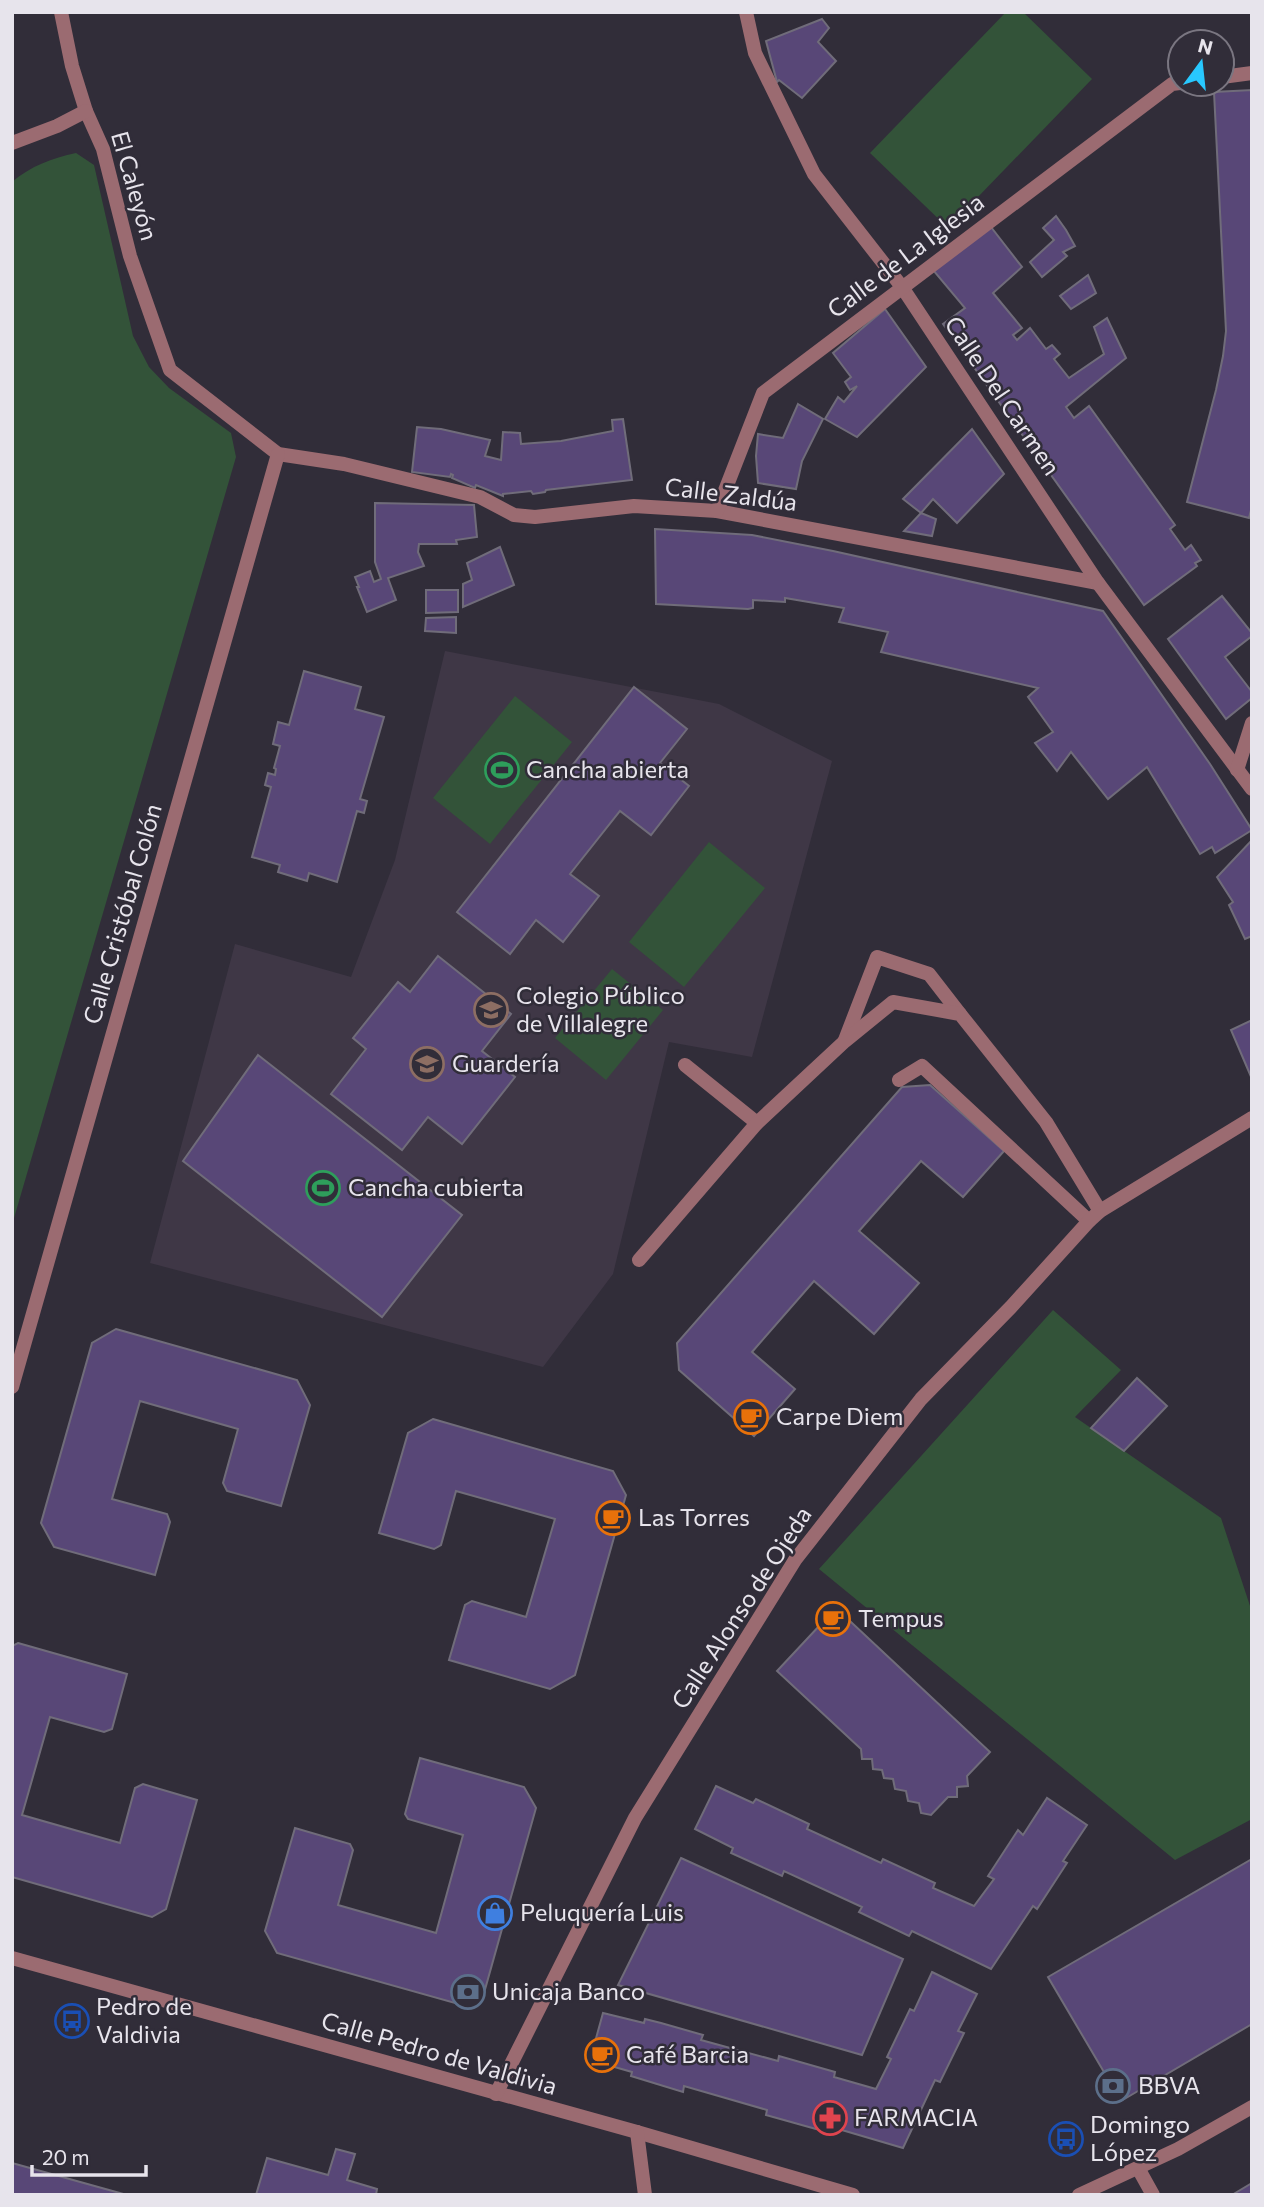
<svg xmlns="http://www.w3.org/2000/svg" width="1264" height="2207" font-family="Commissioner,sans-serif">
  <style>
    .education { fill: #3f3746 }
    .green { fill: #335339 }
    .building { fill: #584777; stroke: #706c7a; stroke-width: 2 }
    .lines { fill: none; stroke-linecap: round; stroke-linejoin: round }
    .street { stroke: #9b6b71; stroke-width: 14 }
    .labels { text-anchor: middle; stroke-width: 5; stroke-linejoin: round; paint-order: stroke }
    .street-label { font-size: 24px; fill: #e7e4ec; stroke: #312d39 }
    .poi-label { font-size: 24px; fill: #e7e4ec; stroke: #312d39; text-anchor: start }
  </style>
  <rect width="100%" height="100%" fill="#312d39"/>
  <!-- education -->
  <path class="education" d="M445,651l274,53 113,57 -80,296 -83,-15 -56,232 -70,93 -393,-104 85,-319 116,33 44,-117z"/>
  <!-- green -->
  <g class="green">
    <path d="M1006,12h17l69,67 -144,149 -78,-75z"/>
    <path d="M76,153l18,12 39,171 16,31 20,21 62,45 5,24 -224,768v-1043c19,-16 40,-24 64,-29z"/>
    <path d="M515,696l57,46 -82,102 -57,-46z"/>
    <path d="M709,842l56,46 -81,99 -55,-45z"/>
    <path d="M612,969l51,41 -57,70 -51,-42z"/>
    <path d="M1053,1310l68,60 -46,47 146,101 31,94v207l-77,41 -356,-291z"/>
  </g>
  <!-- building -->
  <g class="building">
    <path d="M822,19l7,9 -11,14 18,19 -34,37 -23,-18 -2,2 -11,-41z"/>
    <path d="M1252,90v416l-3,12 -62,-16 29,-112 7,-34 3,-25 -12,-239z"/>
    <path d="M1056,216l10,14 9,16 -12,6 4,4 -25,21 -12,-15 24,-22 -11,-12z"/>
    <path d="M991,227l31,40 -29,26 29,35 -9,7 4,5 13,-12 16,21 6,-4 8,9 -6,5 15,19 35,-24 -10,-27 13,-9 19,40 -60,49 8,11 15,-12 86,119 -5,4 15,21 6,-5 10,15 -6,3 2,3 -53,39 -201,-281 22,-16 -32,-38z"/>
    <path d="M1088,275l8,18 -25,16 -11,-13z"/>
    <path d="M885,309l41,58 -69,70 -32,-18 13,-22 6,5 13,-16 -7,4 -5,-8 6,-5 -18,-24z"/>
    <path d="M798,404l25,15 -21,42 -6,28 -38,-6 -2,-27 2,-22 25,4z"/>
    <path d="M623,419l9,61 -86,10 -1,2 -12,2 -2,-3 -28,3v2l-27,-11 -1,3 -23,-10 1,-3 -2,-1 -1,3 -38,-5 5,-45 24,2 49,11 -5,16 16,4 2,-28 17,1 1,11 40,-3 52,-10 -1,-11z"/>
    <path d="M972,429l32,45 -47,49 -24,-24 -12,14 -18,-14z"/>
    <path d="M375,503l99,2 3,32 -21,3 1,4h-38l-1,8 6,14 -36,12 8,22 -29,12 -10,-25h2l-4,-10 15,-6 4,11 7,-3 -6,-17z"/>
    <path d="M921,513l15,6 -4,17 -28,-5z"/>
    <path d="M655,529l97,6 81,16 270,60 107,153 42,66 -37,23 -3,-6 -12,7 -53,-87 -39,32 -37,-47 -14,19 -22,-28 18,-11 -25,-35 10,-9 -157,-36 7,-20 -49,-10 5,-14 -59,-10v4l-32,-2v8l-5,1 -92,-5z"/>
    <path d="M500,547l14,38 -51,22v-23l9,-4 -5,-17z"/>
    <path d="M426,590h32v22l-32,1z"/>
    <path d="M1222,596l30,37v3l-27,21 27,35v6l-26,21 -58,-80z"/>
    <path d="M456,617v16l-31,-2 1,-13z"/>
    <path d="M304,671l57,16 -6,22 29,8 -24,82 7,2 -3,12 -7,-2 -20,71 -28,-9 -2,8 -29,-9 2,-7 -28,-8 19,-70 -6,-2 3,-12 7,2 1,-6 -2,-1 6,-22 -7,-2 5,-22 11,3z"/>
    <path d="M634,687l53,42 -27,34 29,23 -38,49 -31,-24 -50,63 29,22 -36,46 -27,-22 -26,34 -53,-42z"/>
    <path d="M1252,840v96l-7,3 -16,-34 4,-3 -16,-25z"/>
    <path d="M438,956l73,58 -29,37 33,26 -53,67 -34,-27 -26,33 -71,-56 35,-45 -13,-11 45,-56 12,10z"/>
    <path d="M1252,1020v59l-21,-49z"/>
    <path d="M258,1055l204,160 -80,102 -199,-156z"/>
    <path d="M930,1085l74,66 -41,46 -42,-36 -62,70 60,52 -45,51 -60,-53 -62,71 43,37 -41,47 -75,-66 -2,-27 225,-256z"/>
    <path d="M116,1329l181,51 13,25 -29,101 -54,-15 -4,-8 15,-54 -98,-28 -28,98 55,15 3,8 -15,53 -101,-28 -13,-24 51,-180z"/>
    <path d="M1137,1378l30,28 -43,45 -33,-23z"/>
    <path d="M433,1419l180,52 13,24 -51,180 -25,14 -101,-29 16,-55 7,-4 54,16 29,-98 -99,-28 -15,54 -7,4 -55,-16 29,-100z"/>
    <path d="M836,1608l154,144 -23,24 1,10 -11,1v10h-9l-17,18 -10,-2 -2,-10 -11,-2 -2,-10 -11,-2 -2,-10 -9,-1 -2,-8 -9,-1 -1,-10h-10l-1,-10 -84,-78z"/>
    <path d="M18,1643l109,31 -15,55 -8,3 -54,-15 -28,98 98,28 15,-55 8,-4 54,16 -31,109 -14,8 -140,-40v-231z"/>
    <path d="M420,1758l104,29 12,21 -52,185 -22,12 -185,-52 -12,-22 30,-103 55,16 3,6 -15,55 98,28 27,-98 -55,-16 -3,-5z"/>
    <path d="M716,1786l37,17 3,-4 53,25 -2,5 74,34 2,-4 52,24 -2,5 41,18 20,-27 -6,-3 30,-46 5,5 24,-37 40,27 -24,36 4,2 -30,46 -4,-3 -42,63 -79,-38 -3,5 -50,-24 3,-5 -78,-36 -2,5 -51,-23 2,-5 -38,-19z"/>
    <path d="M681,1858l222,101 -41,96 -244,-70z"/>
    <path d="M1252,1859v165l-131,77 -73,-124z"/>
    <path d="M932,1972l45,22 -19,37 6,2 -24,49 -5,-2 -32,68 -85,-25 -2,6 -50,-14 1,-5 -83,-24 -1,6 -52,-16 1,-4 -42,-12 13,-47 41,10 1,-4 16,4 42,12 -2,5 77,21 1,-5 56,16 -1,5 42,12 15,-30 -4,-2 23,-48 4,2z"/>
    <path d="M336,2149l19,5 -8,26 30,9 -1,6h-120l11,-37 61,17z"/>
    <path d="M12,2163l115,32h-115z"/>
    <path d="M1252,2183v12h-20z"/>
  </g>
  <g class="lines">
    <!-- street -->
    <g class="street">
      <path d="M61,12l11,54 14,45 17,38 27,107 40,114 108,84 66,10 136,33 34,18 21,2 99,-11 83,5 381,72"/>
      <path d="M746,12l9,41 59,121 88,113 196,296 154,206"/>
      <path d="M1222,77l30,-4"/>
      <path d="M12,143l45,-17 29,-15"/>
      <path d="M717,511l46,-118 409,-309 8,-1"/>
      <path d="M1237,770l15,-47"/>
      <path d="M845,1040l32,-83 52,17 31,40"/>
      <path d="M685,1065l72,58"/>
      <path d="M899,1080l23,-14 167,155"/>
      <path d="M639,1260l118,-137 88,-82 48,-39 67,12 86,108 54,89"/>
      <path d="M12,1387l266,-933"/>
      <path d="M12,1958l625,174 216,63"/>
      <path d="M496,2094l139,-276 160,-258 126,-161 90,-92 78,-86 11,-10 152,-93"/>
      <path d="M637,2132l8,63"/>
      <path d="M1138,2168l15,27"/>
      <path d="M1079,2195l99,-46 74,-42"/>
    </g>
  </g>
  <!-- icons -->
  <defs>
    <g id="stadium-ring" transform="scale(1.75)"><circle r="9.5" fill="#312d39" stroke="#2e9e5b" stroke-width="1.5"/><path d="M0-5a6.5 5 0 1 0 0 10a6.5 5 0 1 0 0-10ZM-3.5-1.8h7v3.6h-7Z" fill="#2e9e5b"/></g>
    <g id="school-ring" transform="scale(1.75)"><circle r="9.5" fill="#312d39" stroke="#8d6e63" stroke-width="1.5"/><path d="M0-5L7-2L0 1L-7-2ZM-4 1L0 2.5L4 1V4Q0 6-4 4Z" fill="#8d6e63"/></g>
    <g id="cafe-ring" transform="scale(1.75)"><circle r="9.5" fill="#312d39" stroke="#e8710a" stroke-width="1.5"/><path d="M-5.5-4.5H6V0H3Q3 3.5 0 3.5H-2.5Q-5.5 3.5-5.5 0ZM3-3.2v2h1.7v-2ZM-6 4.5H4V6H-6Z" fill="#e8710a"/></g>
    <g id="shop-ring" transform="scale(1.75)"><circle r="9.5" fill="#312d39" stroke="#3f7fe0" stroke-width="1.5"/><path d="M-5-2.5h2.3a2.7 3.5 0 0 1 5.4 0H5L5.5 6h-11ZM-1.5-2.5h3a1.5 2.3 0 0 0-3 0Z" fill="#3f7fe0"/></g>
    <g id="bank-ring" transform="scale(1.75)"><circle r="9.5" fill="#312d39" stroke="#5c6f8a" stroke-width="1.5"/><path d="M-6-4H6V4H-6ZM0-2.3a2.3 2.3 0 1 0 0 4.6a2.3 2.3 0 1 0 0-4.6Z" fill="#5c6f8a"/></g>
    <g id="bus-ring" transform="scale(1.75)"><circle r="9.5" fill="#312d39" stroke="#1a4fb4" stroke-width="1.5"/><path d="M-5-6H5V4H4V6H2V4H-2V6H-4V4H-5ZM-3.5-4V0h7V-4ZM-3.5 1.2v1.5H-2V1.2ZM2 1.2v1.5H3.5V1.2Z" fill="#1a4fb4"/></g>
    <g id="pharmacy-ring" transform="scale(1.75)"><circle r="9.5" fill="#312d39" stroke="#e0444e" stroke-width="1.5"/><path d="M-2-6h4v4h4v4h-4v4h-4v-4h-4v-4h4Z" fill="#e0444e"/></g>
  </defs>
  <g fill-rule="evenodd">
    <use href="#stadium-ring" x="502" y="770"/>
    <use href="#school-ring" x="491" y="1010"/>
    <use href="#school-ring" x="427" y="1064"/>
    <use href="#stadium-ring" x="323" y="1188"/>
    <use href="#cafe-ring" x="751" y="1417"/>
    <use href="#cafe-ring" x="613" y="1518"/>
    <use href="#cafe-ring" x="833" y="1619"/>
    <use href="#shop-ring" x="495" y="1913"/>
    <use href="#bank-ring" x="468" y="1992"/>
    <use href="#bus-ring" x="72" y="2021"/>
    <use href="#cafe-ring" x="602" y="2055"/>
    <use href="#bank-ring" x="1113" y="2086"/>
    <use href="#pharmacy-ring" x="830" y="2118"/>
    <use href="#bus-ring" x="1066" y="2139"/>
  </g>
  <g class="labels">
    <!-- street labels -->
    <g class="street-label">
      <text transform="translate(134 186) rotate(74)" y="8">El Caleyón</text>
      <text transform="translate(906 256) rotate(-37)" y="8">Calle de La Iglesia</text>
      <text transform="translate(1002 396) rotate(56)" y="8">Calle Del Carmen</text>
      <text transform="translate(731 495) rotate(7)" y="8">Calle Zaldúa</text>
      <text transform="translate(123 914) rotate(-74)" y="8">Calle Cristóbal Colón</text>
      <text transform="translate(742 1608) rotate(-57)" y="8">Calle Alonso de Ojeda</text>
      <text transform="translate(439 2054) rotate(16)" y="8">Calle Pedro de Valdivia</text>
    </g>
    <!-- poi labels -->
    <g class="poi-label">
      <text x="526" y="778">Cancha abierta</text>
      <text x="516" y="1004">Colegio Público<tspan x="516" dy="28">de Villalegre</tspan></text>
      <text x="452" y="1072">Guardería</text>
      <text x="348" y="1196">Cancha cubierta</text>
      <text x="776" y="1425">Carpe Diem</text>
      <text x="638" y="1526">Las Torres</text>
      <text x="858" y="1627">Tempus</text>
      <text x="520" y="1921">Peluquería Luis</text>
      <text x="492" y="2000">Unicaja Banco</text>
      <text x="96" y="2015">Pedro de<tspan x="96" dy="28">Valdivia</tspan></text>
      <text x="626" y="2063">Café Barcia</text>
      <text x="1138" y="2094">BBVA</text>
      <text x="854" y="2126">FARMACIA</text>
      <text x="1090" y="2133">Domingo<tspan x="1090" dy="28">López</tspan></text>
    </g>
  </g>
  <!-- border -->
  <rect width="1264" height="2207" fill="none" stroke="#e7e4ec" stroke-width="28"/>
  <!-- north arrow -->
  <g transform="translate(1201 63) rotate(15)"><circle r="33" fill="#312d39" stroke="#7a7681" stroke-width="2"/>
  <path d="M0-5L12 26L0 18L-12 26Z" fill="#28c8ff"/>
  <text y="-10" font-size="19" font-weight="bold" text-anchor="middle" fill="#e7e4ec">N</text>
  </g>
  <!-- scale -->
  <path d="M32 2165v10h114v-10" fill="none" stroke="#e7e4ec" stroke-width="3.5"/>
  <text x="42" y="2165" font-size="21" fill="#e7e4ec" stroke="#312d39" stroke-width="5" paint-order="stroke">20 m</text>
</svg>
